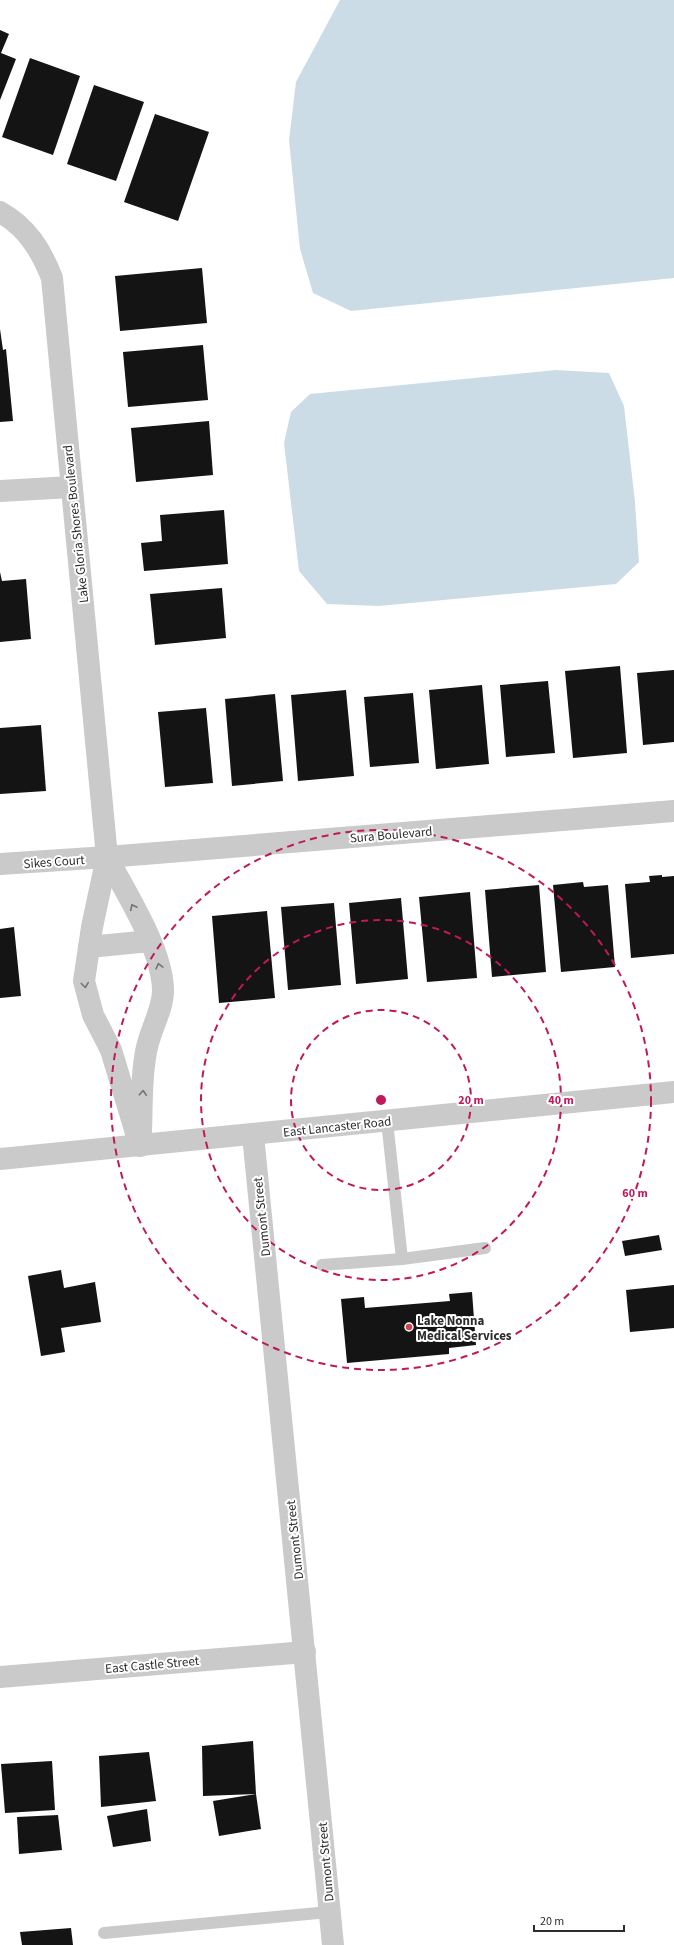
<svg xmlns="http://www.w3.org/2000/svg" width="674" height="1945" font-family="'Source Sans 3',sans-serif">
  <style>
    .water { fill: #cbdce7 }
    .building { fill: #141414 }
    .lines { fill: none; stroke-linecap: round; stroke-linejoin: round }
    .service { stroke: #cacaca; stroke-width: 12 }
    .minor { stroke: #cacaca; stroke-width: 22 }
    .tertiary { stroke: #cacaca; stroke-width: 22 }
    .oneway { stroke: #747474 }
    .ring { fill: none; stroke: #c2185b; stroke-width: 2; stroke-dasharray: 7 5 }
    .poi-dot { fill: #cf4451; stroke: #fff; stroke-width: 1.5 }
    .labels { text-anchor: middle; stroke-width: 4; stroke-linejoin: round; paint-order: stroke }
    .street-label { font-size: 13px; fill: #2d2d2d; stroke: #fff }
    .poi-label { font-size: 13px; font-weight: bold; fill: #2d2d2d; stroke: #fff; text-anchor: start }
    .centre { fill: #c2185b; stroke: #fff; stroke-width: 2 }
    .ring-label { font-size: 12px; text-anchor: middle; font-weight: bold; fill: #c2185b; stroke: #fff; stroke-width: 4; stroke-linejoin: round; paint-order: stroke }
  </style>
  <rect width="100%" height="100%" fill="#fff"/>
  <!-- water -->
  <g class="water">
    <path d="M340,0h334v278l-323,33 -38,-18 -13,-44 -11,-109 7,-58z"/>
    <path d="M556,370l53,3 15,33 11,96 4,60 -23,22 -237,22 -52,-2 -28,-33 -15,-128 7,-31 19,-18z"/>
  </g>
  <!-- building -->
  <g class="building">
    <path d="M0,30l9,4 -8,19 15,6 -16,41z"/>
    <path d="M30,58l50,18 -27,79 -51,-18z"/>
    <path d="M94,85l50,17 -28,79 -49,-17z"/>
    <path d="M155,114l54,18 -31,89 -54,-19z"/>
    <path d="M202,268l5,55 -87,8 -5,-55z"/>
    <path d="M0,329l3,21 3,-1 7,72 -13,1z"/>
    <path d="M203,345l5,55 -80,7 -5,-55z"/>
    <path d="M209,421l4,54 -77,7 -5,-54z"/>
    <path d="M224,510l4,54 -84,7 -3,-28 21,-2 -2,-26z"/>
    <path d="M0,572l2,9 24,-2 5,60 -31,3z"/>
    <path d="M222,588l4,50 -71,7 -5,-51z"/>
    <path d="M620,666l7,87 -54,5 -8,-87z"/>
    <path d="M674,670v72l-31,3 -6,-72z"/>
    <path d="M548,681l7,72 -49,4 -6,-72z"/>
    <path d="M482,685l7,79 -53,5 -7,-79z"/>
    <path d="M346,690l8,86 -56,5 -7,-86z"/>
    <path d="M413,693l6,70 -49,4 -6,-70z"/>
    <path d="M275,694l8,87 -51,5 -7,-87z"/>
    <path d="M206,708l7,75 -48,4 -7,-75z"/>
    <path d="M41,725l5,66 -46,3v-66z"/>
    <path d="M662,875v2l12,-1v78l-43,4 -6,-74 25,-2 -1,-6z"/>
    <path d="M583,882l1,5 24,-2 7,82 -54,5 -8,-87z"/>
    <path d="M539,885l7,87 -54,5 -7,-87z"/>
    <path d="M470,892l7,86 -50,4 -8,-85z"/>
    <path d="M401,898l7,81 -52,5 -7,-81z"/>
    <path d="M334,903l7,82 -53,5 -7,-83z"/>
    <path d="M267,911l8,87 -56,5 -7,-87z"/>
    <path d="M14,927l7,69 -21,2v-69z"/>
    <path d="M659,1235l3,15 -37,6 -3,-15z"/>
    <path d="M61,1270l3,18 31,-6 6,40 -40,6 4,24 -24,4 -13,-80z"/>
    <path d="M674,1285v43l-44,4 -4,-42z"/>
    <path d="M472,1292l4,53 -27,3v6l-102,9 -6,-64 23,-2 1,11 85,-7 -1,-7z"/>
    <path d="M253,1741l3,53 -53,2 -1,-50z"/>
    <path d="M149,1752l7,49 -55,6 -2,-51z"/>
    <path d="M52,1761l3,49 -50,3 -4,-49z"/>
    <path d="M256,1794l5,35 -42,7 -6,-35z"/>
    <path d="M147,1809l4,32 -38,6 -6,-31z"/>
    <path d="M58,1815l4,35 -43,4 -2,-37z"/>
    <path d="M71,1928l2,17h-51l-2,-13z"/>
  </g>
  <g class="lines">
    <!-- service -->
    <g class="service">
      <path d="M387,1121l15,138"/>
      <path d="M322,1265l80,-6 83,-11"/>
      <path d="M104,1933l225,-21"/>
    </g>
    <!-- minor -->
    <g class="minor">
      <path d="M0,212c27,15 41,38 52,66l55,579 -15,70 -8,54 9,34 18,35 29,96"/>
      <path d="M0,491l71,-4"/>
      <path d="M107,857c19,36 56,93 56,134 0,19 -14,41 -17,61 -5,25 -4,53 -5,79"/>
      <path d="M0,864l107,-7 567,-46"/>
      <path d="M89,947l61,-6"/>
      <path d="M253,1135l80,810"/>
      <path d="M0,1677l305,-25"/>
    </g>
    <!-- tertiary -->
    <path class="tertiary" d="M0,1159l674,-67"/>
  </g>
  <!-- one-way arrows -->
  <defs><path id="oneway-chevron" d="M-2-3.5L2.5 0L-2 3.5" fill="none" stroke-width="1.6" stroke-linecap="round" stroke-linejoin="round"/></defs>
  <g class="oneway">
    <use href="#oneway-chevron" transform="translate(133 907) rotate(-117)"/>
    <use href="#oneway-chevron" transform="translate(159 966) rotate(-104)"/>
    <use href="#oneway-chevron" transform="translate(85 985) rotate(83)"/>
    <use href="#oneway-chevron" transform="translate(143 1093) rotate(-87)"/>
  </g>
  <!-- distance rings -->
  <g class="ring">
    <circle cx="381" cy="1100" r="90"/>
    <circle cx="381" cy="1100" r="180"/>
    <circle cx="381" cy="1100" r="270"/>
  </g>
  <!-- markers -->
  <circle class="poi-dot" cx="409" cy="1327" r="4"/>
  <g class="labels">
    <!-- street labels -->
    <g class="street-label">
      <text transform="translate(75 524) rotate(-96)" y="5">Lake Gloria Shores Boulevard</text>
      <text transform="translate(391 834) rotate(-5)" y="5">Sura Boulevard</text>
      <text transform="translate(54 861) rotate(-4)" y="5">Sikes Court</text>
      <text transform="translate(337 1126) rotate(-6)" y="5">East Lancaster Road</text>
      <text transform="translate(261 1217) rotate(-96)" y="5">Dumont Street</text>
      <text transform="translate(294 1540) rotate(-96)" y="5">Dumont Street</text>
      <text transform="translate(152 1664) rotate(-5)" y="5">East Castle Street</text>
      <text transform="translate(325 1862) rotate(-95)" y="5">Dumont Street</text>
    </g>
    <!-- poi labels -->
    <g class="poi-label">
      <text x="417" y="1325">Lake Nonna<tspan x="417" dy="15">Medical Services</tspan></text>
    </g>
  </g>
  <circle cx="381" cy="1100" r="6" class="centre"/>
  <g class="ring-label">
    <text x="471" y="1104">20 m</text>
    <text x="561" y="1104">40 m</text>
    <text x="635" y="1197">60 m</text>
  </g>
  <!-- scale -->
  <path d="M534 1925v6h90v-6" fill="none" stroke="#2d2d2d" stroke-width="2"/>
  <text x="540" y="1925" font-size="12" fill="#2d2d2d" stroke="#ffffff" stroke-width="3" paint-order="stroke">20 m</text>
</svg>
